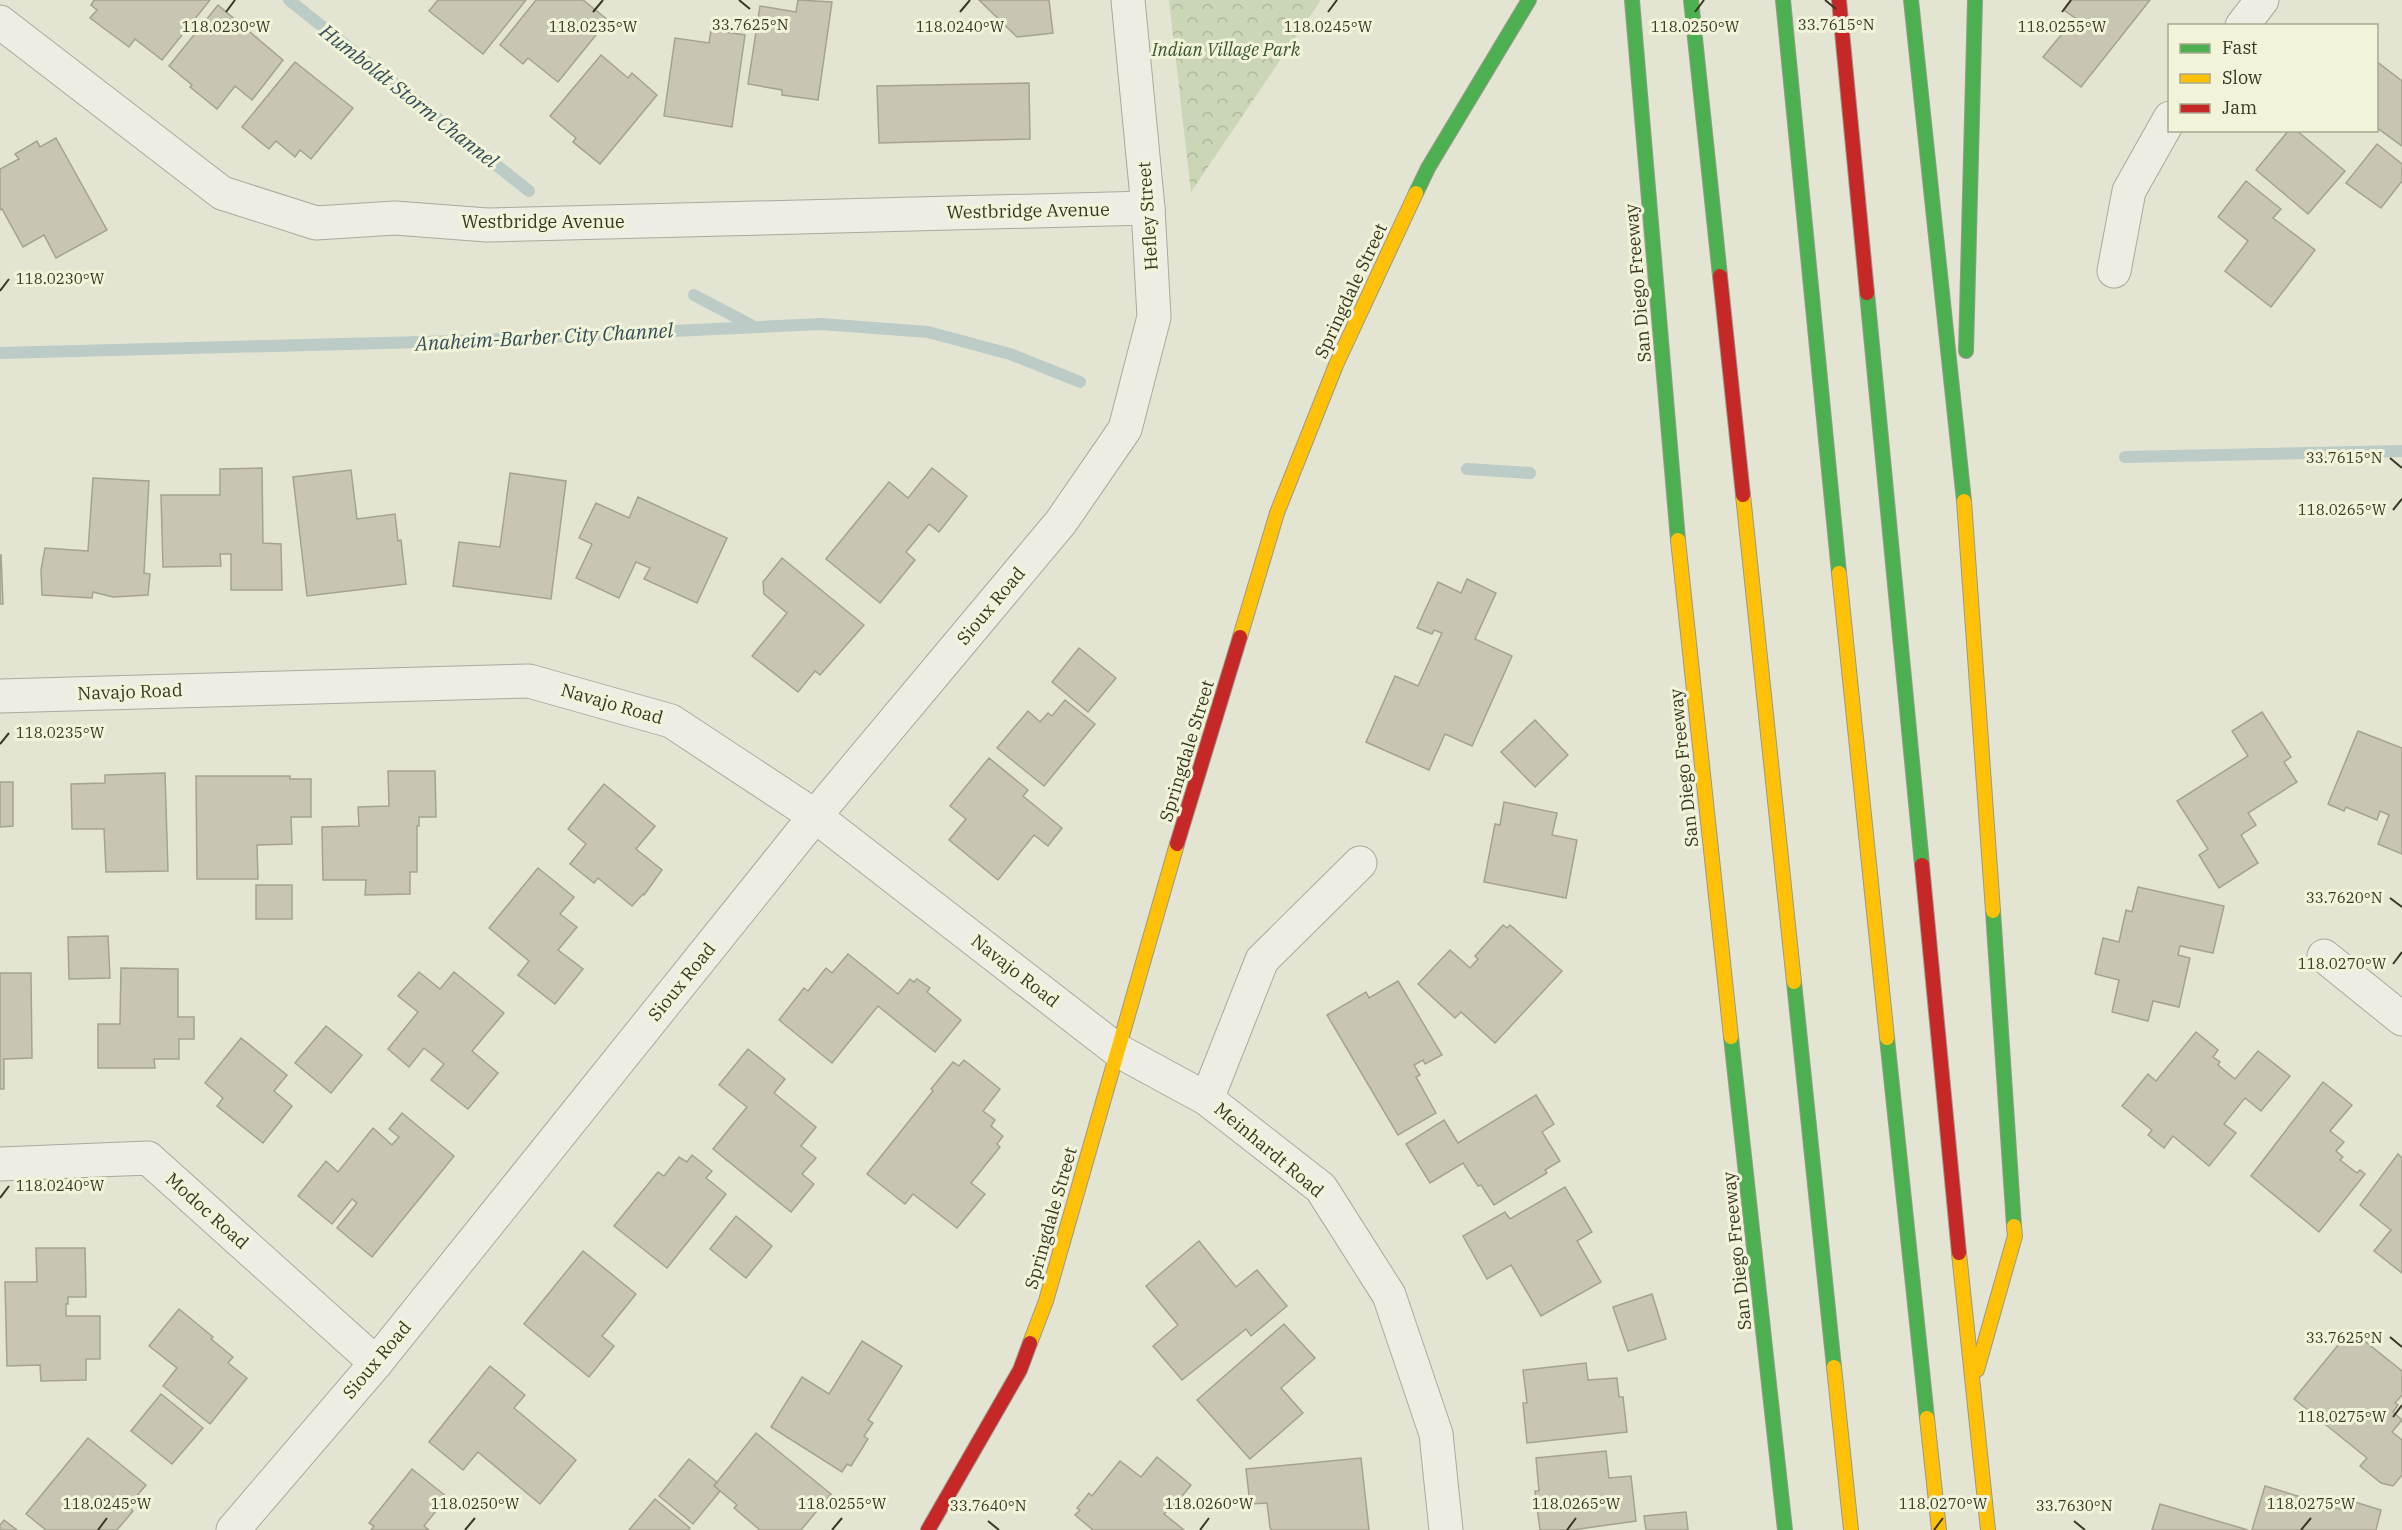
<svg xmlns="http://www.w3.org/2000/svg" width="2402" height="1530" font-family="'IBM Plex Serif',serif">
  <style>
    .park { fill: url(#park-crowns) }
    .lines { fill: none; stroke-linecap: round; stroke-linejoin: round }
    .stream { stroke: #bccbc6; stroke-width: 12 }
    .building { fill: #c8c5b4; stroke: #a5a291; stroke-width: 1.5 }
    .street-casing { stroke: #aaa99b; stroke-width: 35 }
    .fast-casing { stroke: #9a998b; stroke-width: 16 }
    .slow-casing { stroke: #9a998b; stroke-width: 16 }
    .jam-casing { stroke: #9a998b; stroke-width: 16 }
    .street { stroke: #edede3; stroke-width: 33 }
    .fast { stroke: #4caf50; stroke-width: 14 }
    .slow { stroke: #ffc107; stroke-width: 14 }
    .jam { stroke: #c62828; stroke-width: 14 }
    .ticks { fill: none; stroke: #3a3622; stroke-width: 2 }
    .labels { text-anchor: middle; stroke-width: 6; stroke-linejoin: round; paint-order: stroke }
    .park-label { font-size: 18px; font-style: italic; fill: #3b542a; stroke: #f2f4da }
    .street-label { font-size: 18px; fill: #3a3622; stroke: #f2f4da }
    .water-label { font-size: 20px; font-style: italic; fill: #334d58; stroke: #f2f4da }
    .ticks-label { font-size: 15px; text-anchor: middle; fill: #3a3622; stroke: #f2f4da; stroke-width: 6; stroke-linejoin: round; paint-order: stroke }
  </style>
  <defs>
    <pattern id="park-crowns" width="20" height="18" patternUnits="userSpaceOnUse" patternTransform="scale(1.5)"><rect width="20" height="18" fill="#cbd6b6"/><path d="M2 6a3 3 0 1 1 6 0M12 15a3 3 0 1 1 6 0" fill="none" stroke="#afb89c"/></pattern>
  </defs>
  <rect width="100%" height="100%" fill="#e4e4d3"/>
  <!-- park -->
  <path class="park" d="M1169,0h152l-130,192z"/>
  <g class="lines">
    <!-- stream -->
    <g class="stream">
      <path d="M289,0l240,191"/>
      <path d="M694,295l57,30"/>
      <path d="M0,353l460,-12 361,-17 107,8 82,22 70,28"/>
      <path d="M2125,457l277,-6"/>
      <path d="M1467,469l63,4"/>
    </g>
  </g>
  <!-- building -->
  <g class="building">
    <path d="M94,0h116l-48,60 -27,-21 -6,8 -39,-29 7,-8 -6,-5z"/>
    <path d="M438,0h88l-43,54 -54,-43z"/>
    <path d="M536,0h47l25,20 -50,62 -30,-24 -5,6 -23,-19z"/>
    <path d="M798,0l34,2 -14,98 -36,-5v-5l-34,-6 12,-78 36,6z"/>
    <path d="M979,0h70l4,33 -36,4z"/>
    <path d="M2072,0h78l-69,87 -38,-30 32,-39 -11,-8z"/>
    <path d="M218,5l65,55 -31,40 -17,-14 -18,23 -27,-22 2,-2 -23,-19z"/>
    <path d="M711,30l34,5 -13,92 -68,-11 11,-78 34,5z"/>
    <path d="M601,55l27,23 4,-5 25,22 -57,69 -27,-22 3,-4 -26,-22z"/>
    <path d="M2376,61l26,20v65l-26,-19z"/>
    <path d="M295,62l58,46 -42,51 -11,-9 -5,7 -19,-16 -7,8 -27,-22z"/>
    <path d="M1029,83l1,56 -151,4 -2,-57z"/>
    <path d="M2289,130h7l49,41 -37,43 -52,-44z"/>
    <path d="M56,138l51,92 -51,28 -12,-23 -21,12 -21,-38 -2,1v-41l19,-10 -4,-5 22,-13 3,6z"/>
    <path d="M2377,144l25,20v17l-21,27 -35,-25z"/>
    <path d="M2246,181l35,28 -8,9 42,32 -44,57 -46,-36 23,-30 -30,-24z"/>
    <path d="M262,468l1,75 18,1 1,46h-51v-36h-11l1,12 -58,1 -2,-72h59v-26z"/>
    <path d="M932,468l35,28 -28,36 -10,-8 -23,28 9,8 -35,43 -54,-44 63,-77 19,16z"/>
    <path d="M351,470l6,49 38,-5 3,27 3,-1 5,44 -99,12 -14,-119z"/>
    <path d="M510,473l56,8 -15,118 -98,-13 6,-44 41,5z"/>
    <path d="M93,478l56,3 -5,92 6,1 -2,21 -35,2 -20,-5 -1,6 -50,-3 -1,-25 4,-22 43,3z"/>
    <path d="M638,497l89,41 -30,65 -53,-24 6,-11 -14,-6 -17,36 -43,-20 16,-34 -13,-6 17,-35 33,15z"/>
    <path d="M0,555h1l2,49h-3z"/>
    <path d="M782,558l82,67 -44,50 -5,-4 -17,21 -46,-36 35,-43 -23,-19 -1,-12z"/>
    <path d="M1467,579l29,14 -21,46 37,17 -40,90 -27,-12 -16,36 -63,-28 29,-66 23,10 24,-53 -8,-3 -2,4 -15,-6 21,-46 23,11z"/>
    <path d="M1079,648l37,30 -28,34 -36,-30z"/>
    <path d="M1065,700l30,24 -51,62 -47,-38 31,-37 12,11 8,-9 4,3z"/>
    <path d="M2262,712l29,45 -7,5 13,20 -49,31 8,12 -15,10 17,28 -39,25 -20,-33 9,-6 -31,-48 71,-45 -16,-25z"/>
    <path d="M1535,720l33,35 -33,32 -34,-35z"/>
    <path d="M2358,731l44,17v106l-24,-10 11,-29 -9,-4 -3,9 -31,-13 -2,4 -16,-7z"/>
    <path d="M989,758l39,32 -5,6 39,32 -14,18 -14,-11 -36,45 -49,-40 17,-21 -16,-13z"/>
    <path d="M388,771h47l1,46h-17v9h-2v46h-7v22l-45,1 1,-15h-43l-1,-53 37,-1 -1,-19 31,-1z"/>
    <path d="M165,773l3,98 -62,1 -2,-43h-32l-1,-45 34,-1v-8z"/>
    <path d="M196,776h94v3h21v38h-20l1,27 -35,1 1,34h-61z"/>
    <path d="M0,782h13v44l-13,1z"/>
    <path d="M604,784l51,42 -19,23 26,21 -18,25 -1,-1 -11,12 -34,-28 -4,5 -24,-19 16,-20 -18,-15z"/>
    <path d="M1504,802l53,11 -5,22 25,5 -11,58 -82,-16 11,-58 5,1z"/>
    <path d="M538,868l36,29 -14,17 17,13 -19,23 25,19 -28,35 -37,-29 11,-14 -40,-33z"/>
    <rect x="256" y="885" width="36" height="34"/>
    <path d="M2138,887l86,19 -11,47 -33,-7 -2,9 12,3 -11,49 -26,-6 -5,20 -36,-9 7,-32 -24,-6 8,-36 16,4 7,-32 6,2z"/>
    <path d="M1503,925l4,3 3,-3 52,46 -67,72 -34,-31 -6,6 -37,-34 32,-34 20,18 8,-9 -3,-3z"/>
    <path d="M108,936l2,42 -41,1 -1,-42z"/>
    <path d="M848,954l50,40 12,-15 4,3 3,-3 13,9 -3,4 34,28 -26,32 -57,-46 -46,57 -53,-43 25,-32 4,3 18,-23 6,5z"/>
    <path d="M121,968l57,1v48h16v22h-15v20h-25l1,9h-57v-44h22z"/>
    <path d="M419,972l21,17 14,-17 50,41 -32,38 26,22 -30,36 -37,-29 13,-16 -20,-16 -15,19 -21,-18 30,-37 -20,-16z"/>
    <path d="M0,973h31l1,85 -28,1v30h-4z"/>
    <path d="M1398,981l44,74 -17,9 -2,-4 -9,5 6,10 -4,2 20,36 -38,22 -71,-120 39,-23 3,6z"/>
    <path d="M326,1026l36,29 -31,38 -36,-30z"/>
    <path d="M2196,1032l22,18 -5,7 7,5 -2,3 17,14 23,-28 32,25 -29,35 -16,-13 -21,26 12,9 -27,33 -36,-30 -9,12 -16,-13 4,-5 -30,-24 26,-32 8,7z"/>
    <path d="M241,1038l46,37 -13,16 18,15 -29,37 -46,-37 6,-8 -18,-15z"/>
    <path d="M748,1049l37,30 -11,14 42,34 -15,19 15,12 -14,16 12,10 -23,28 -78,-63 34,-42 -28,-22z"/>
    <path d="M964,1060l36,29 -17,22 12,9 -4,6 12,10 -6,8 3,3 -29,36 14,11 -28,34 -44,-34 -8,10 -38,-30 66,-83 -2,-2 22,-27 6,4z"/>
    <path d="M2323,1082l29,23 -22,26 14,11 -8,9 7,6 -3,3 17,13 3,-3 5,4 -46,58 -68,-56z"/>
    <path d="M1536,1095l18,29 -12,8 18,29 -15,9 2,3 -53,32 -13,-20 -3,1 -15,-23 -33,20 -24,-39 38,-24 14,23z"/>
    <path d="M402,1113l52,43 -82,101 -35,-29 20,-25 -5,-4 -20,25 -34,-28 28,-35 12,11 35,-44 19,17 7,-8 -10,-8z"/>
    <path d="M2398,1154l4,4v115l-28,-22 17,-21 -31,-25z"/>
    <path d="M692,1155l20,16 -6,7 20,16 -59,74 -53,-42 44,-54 6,4 15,-19 8,5z"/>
    <path d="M1565,1187l27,45 -15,9 24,41 -60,34 -30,-51 -24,14 -24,-43 42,-24 5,7z"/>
    <path d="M736,1216l36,30 -26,32 -36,-29z"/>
    <path d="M1199,1241l37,46 21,-17 30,36 -36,30 -5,-7 -64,51 -29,-34 25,-21 -32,-39z"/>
    <path d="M36,1248h49l1,49h-18v7h-2v12h34v43h-14v21l-45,1 -1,-16 -33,1 -2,-84h32z"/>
    <path d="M583,1251l53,43 -34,42 12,10 -25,31 -65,-53z"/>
    <path d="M1652,1294l14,45 -38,12 -15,-44z"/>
    <path d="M179,1309l34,28 -2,2 22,18 -5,6 19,15 -37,46 -47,-38 14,-18 -28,-22z"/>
    <path d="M1284,1324l31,34 -34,30 22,25 -53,46 -53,-59z"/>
    <path d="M2348,1333l9,2 45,36v24l-7,8 3,2 -5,7 9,8 -10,12 10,8v35l-9,11 -12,-3 -21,-17 7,-8 -73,-59z"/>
    <path d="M862,1341l40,25 -34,54 5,3 -9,13 4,3 -17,27 -4,-2 -5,8 -71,-45 31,-50 27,17z"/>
    <path d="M1586,1363l2,17 29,-2 2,19h4l4,35 -100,11 -4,-40h4l-4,-33z"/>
    <path d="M490,1366l35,29 -11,13 62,52 -36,44 -62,-52 -15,18 -34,-28z"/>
    <path d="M161,1394l42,34 -31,36 -41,-33z"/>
    <path d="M756,1433l75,61 -30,36h-41l-26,-22 3,-3 -23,-19z"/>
    <path d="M88,1438l58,47 -18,21 5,5 -16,19h-71l-20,-16z"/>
    <path d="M1606,1451l3,27 22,-2 5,45 -64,9h-32l-5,-39h4l-3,-33z"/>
    <path d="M1157,1457l34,28 -17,21 -2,-2 -8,10 20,16h-91l-18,-15 5,-5 -3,-2 12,-15 3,3 28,-35 21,16z"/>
    <path d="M1361,1458l8,72h-97l-2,-2 -3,-25 -17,1 -4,-35z"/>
    <path d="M689,1459l28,23 -3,4 6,5 -27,33 -34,-28z"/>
    <path d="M412,1469l35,28 -23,29 5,4h-58l3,-4 -5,-3z"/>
    <path d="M2265,1486l78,24 2,-11 36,11 -5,20h-124z"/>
    <path d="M655,1499l35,29 -2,2h-59z"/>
    <path d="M2160,1504l88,26h-96z"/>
    <path d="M1686,1512l2,18h-42l-2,-14z"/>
    <path d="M4,1520l13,10h-17v-5z"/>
  </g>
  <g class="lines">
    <!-- street casing -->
    <g class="street-casing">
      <g id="street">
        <path d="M0,22l222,171 94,30 79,-5 92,7 661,-17"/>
        <path d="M2242,26l20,-26"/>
        <path d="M2114,271l15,-80 41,-73"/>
        <path d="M0,696l529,-15 142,40 144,95 302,234 90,49 114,89 68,107 47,139 10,96"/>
        <path d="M2324,956l78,63"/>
        <path d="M1207,1099l55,-139 98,-97"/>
        <path d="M0,1164l148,-6 228,205"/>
        <path d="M233,1530l143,-167 439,-547 246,-294 64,-93 29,-112 -6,-109 -20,-208"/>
      </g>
    </g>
    <!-- fast casing -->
    <g class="fast-casing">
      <g id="fast">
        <path d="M1632,0l46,540"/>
        <path d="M1691,0l29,276"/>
        <path d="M1783,0l56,573"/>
        <path d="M1911,0l53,501"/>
        <path d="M1416,193l12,-25 101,-168"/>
        <path d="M1867,293l55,572"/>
        <path d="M1966,351l9,-351"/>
        <path d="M1993,911l21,315"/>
        <path d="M1794,982l40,385"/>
        <path d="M1731,1037l54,493"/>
        <path d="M1887,1038l40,380"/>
      </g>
    </g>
    <!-- slow casing -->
    <g class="slow-casing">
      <g id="slow">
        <path d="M1743,495l51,487"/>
        <path d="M1964,501l29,410"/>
        <path d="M1678,540l53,497"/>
        <path d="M1839,573l48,465"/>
        <path d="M1240,637l37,-124 59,-148 80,-172"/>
        <path d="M1959,1253l29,277"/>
        <path d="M1030,1343l16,-42 131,-457"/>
        <path d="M1834,1367l17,163"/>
        <path d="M1977,1370l38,-134 -1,-10"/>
        <path d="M1927,1418l12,112"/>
      </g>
    </g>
    <!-- jam casing -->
    <g class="jam-casing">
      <g id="jam">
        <path d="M1839,0l28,293"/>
        <path d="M1720,276l23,219"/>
        <path d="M1177,844l63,-207"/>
        <path d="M1922,865l37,388"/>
        <path d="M928,1530l92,-160 10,-27"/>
      </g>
    </g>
    <!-- street -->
    <use href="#street" class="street"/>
    <!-- fast -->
    <use href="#fast" class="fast"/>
    <!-- slow -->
    <use href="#slow" class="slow"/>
    <!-- jam -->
    <use href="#jam" class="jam"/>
  </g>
  <!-- ticks -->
  <path class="ticks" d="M739,0l11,9M1825,0l11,9M226,12l9,-12M593,12l10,-12M960,12l10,-12M1328,12l9,-12M1695,12l9,-12M2062,12l9,-12M0,291l9,-12M2390,458l12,10M2393,510l9,-11M0,744l9,-11M2390,898l12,9M2393,964l9,-12M0,1198l9,-12M2390,1337l12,10M2393,1417l9,-12M988,1521l11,9M2074,1521l11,9M98,1530l9,-12M465,1530l10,-12M832,1530l10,-12M1200,1530l9,-12M1567,1530l9,-12M1934,1530l9,-12M2301,1530l10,-12"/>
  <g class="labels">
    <!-- park labels -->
    <g class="park-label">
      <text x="1226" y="56">Indian Village Park</text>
    </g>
    <!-- street labels -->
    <g class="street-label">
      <text transform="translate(1028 211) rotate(-1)" y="6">Westbridge Avenue</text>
      <text transform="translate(1148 216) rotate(-94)" y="6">Hefley Street</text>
      <text x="543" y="228">Westbridge Avenue</text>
      <text transform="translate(1638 283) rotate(-95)" y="6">San Diego Freeway</text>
      <text transform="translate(1351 291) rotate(-65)" y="6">Springdale Street</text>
      <text transform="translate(991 606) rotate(-50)" y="6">Sioux Road</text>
      <text transform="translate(130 692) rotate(-2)" y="6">Navajo Road</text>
      <text transform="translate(612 704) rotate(16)" y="6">Navajo Road</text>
      <text transform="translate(1187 751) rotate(-73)" y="6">Springdale Street</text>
      <text transform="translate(1684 768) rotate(-96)" y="6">San Diego Freeway</text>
      <text transform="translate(1015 971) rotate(38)" y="6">Navajo Road</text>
      <text transform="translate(682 982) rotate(-51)" y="6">Sioux Road</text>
      <text transform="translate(1269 1150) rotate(40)" y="6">Meinhardt Road</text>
      <text transform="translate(207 1211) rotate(42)" y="6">Modoc Road</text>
      <text transform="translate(1051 1218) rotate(-74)" y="6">Springdale Street</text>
      <text transform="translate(1737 1251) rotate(-96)" y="6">San Diego Freeway</text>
      <text transform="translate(377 1360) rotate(-50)" y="6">Sioux Road</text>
    </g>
    <!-- water labels -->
    <g class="water-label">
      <text transform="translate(409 96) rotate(38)" y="7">Humboldt Storm Channel</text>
      <text transform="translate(544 337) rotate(-3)" y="7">Anaheim-Barber City Channel</text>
    </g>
  </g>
  <g class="ticks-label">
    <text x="750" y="30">33.7625°N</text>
    <text x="1836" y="30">33.7615°N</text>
    <text x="226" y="32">118.0230°W</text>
    <text x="593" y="32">118.0235°W</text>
    <text x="960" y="32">118.0240°W</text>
    <text x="1328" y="32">118.0245°W</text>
    <text x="1695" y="32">118.0250°W</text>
    <text x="2062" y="32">118.0255°W</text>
    <text x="60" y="284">118.0230°W</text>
    <text x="2344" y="463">33.7615°N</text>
    <text x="2342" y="515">118.0265°W</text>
    <text x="60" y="738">118.0235°W</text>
    <text x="2344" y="903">33.7620°N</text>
    <text x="2342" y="969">118.0270°W</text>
    <text x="60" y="1191">118.0240°W</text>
    <text x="2344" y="1343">33.7625°N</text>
    <text x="2342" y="1422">118.0275°W</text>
    <text x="107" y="1509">118.0245°W</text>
    <text x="475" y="1509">118.0250°W</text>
    <text x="842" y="1509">118.0255°W</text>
    <text x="1209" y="1509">118.0260°W</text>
    <text x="1576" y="1509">118.0265°W</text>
    <text x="1943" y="1509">118.0270°W</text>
    <text x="2311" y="1509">118.0275°W</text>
    <text x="988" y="1511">33.7640°N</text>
    <text x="2074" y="1511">33.7630°N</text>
  </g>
  <!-- legend -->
  <rect x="2168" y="24" width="210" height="108" fill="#f2f4da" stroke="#a8a890" stroke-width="1.5"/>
  <rect x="2180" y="44" width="30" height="9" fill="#4caf50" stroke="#a8a890" stroke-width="1.5"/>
  <text x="2222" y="54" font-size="18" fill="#3a3622">Fast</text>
  <rect x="2180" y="74" width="30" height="9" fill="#ffc107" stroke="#a8a890" stroke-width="1.5"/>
  <text x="2222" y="84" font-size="18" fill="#3a3622">Slow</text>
  <rect x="2180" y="104" width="30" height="9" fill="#c62828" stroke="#a8a890" stroke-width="1.5"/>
  <text x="2222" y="114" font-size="18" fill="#3a3622">Jam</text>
</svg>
